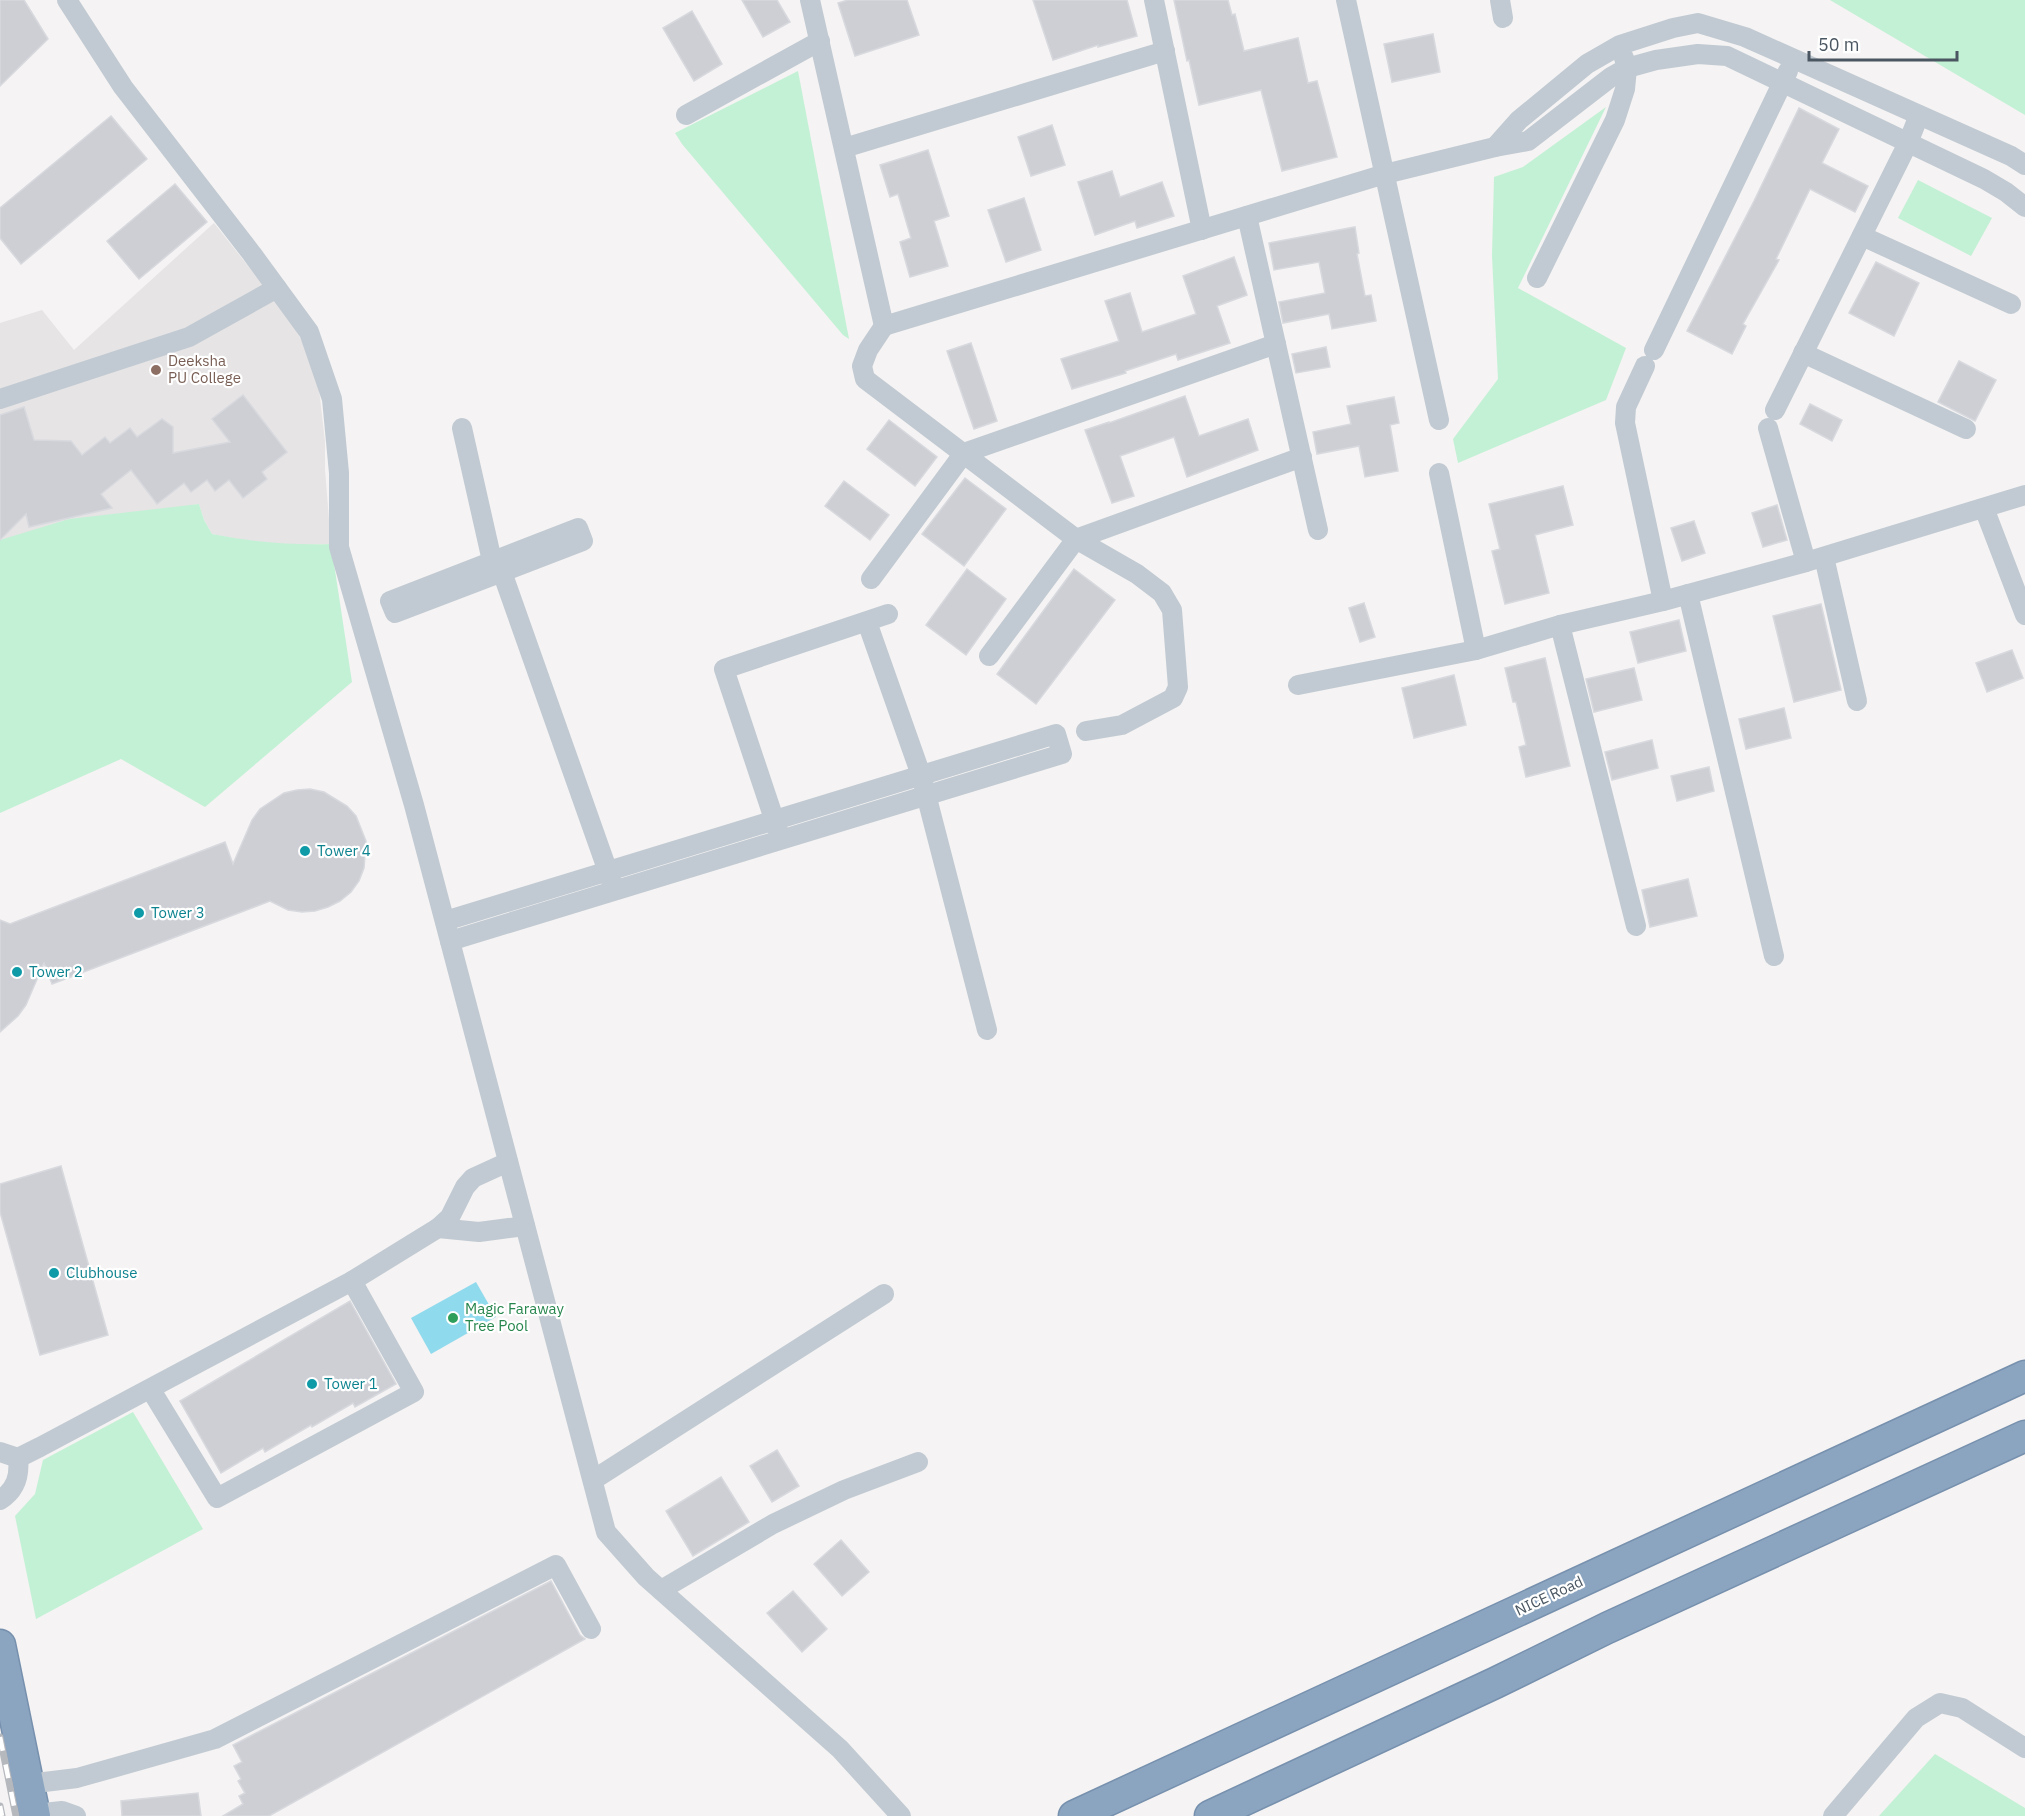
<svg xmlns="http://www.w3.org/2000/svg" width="2025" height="1816" font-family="'IBM Plex Sans',sans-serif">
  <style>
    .education { fill: #e6e4e5 }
    .green { fill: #c3f1d5 }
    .water { fill: #90daee }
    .building { fill: #cdcfd5; stroke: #d7d9de; stroke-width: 1.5 }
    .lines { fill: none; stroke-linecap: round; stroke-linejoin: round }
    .highway-casing { stroke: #7690ad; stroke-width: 33 }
    .minor { stroke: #c1cad2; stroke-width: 20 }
    .highway { stroke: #8ba5c1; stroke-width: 30 }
    .rail-casing { stroke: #b5b8bd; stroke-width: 7 }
    .rail { stroke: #fff; stroke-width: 4.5; stroke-dasharray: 14; stroke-linecap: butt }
    .education-dot { fill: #8d6e63; stroke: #fff; stroke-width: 2 }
    .culture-dot { fill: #0f9aa8; stroke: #fff; stroke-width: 2 }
    .leisure-dot { fill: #2e9e5b; stroke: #fff; stroke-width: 2 }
    .labels { text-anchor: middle; stroke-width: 4.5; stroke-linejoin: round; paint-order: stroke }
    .education-label { font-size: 15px; fill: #785e54; stroke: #fff; text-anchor: start }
    .culture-label { font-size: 15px; fill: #0d838f; stroke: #fff; text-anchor: start }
    .leisure-label { font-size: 15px; fill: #27864d; stroke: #fff; text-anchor: start }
    .street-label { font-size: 15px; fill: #4a5661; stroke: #fff }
  </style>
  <rect width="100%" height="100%" fill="#f5f3f3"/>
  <!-- education -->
  <path class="education" d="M214,223l77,97 16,31 12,38 6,53v28l6,74 -44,1 -45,-5 -30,-6 -8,-14 -5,-16 -199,36v-217l42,-13 32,40z"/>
  <!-- green -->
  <g class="green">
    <path d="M1830,0h195v115z"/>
    <path d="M798,71l51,268 -6,-4 -161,-191 -7,-11z"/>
    <path d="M1606,107l-88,181 108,60 -20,52 -148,63 -5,-24 45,-60 -6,-123 2,-79 29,-10z"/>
    <path d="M1918,180l74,38 -21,38 -73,-38z"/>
    <path d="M199,504l5,16 8,14c41,8 77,11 119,10l21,138 -147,125 -84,-48 -121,54v-273l69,-21z"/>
    <path d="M133,1412l70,117 -167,90 -21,-103 20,-22 8,-34z"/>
    <path d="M1935,1754l90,54v8h-146z"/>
  </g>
  <!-- water -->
  <path class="water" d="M476,1282l20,35 -65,37 -20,-36z"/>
  <!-- building -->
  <g class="building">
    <path d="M0,0h24l24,39 -48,47z"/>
    <path d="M742,0h35l13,22 -27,15z"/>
    <path d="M848,0h59l12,35 -64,21 -17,-53z"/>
    <path d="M1033,0h94l10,36 -39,11v-2l-45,15z"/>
    <path d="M1174,0h54l4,15 3,-1 9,37 54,-13 10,45 9,-2 20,76 -55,14 -21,-81 -62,15 -10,-45 -2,1z"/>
    <path d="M692,11l30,53 -28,17 -31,-53z"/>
    <path d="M1433,34l7,38 -48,10 -8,-38z"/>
    <path d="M1799,108l40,21 -17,34 46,23 -13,26 -45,-23 -34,70 3,1 -36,64 3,2 -14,28 -45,-23 67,-130z"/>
    <path d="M111,116l36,43 -126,105 -21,-26v-30z"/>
    <path d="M1052,125l13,40 -34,11 -13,-39z"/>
    <path d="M928,150l21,66 -15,5 14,45 -38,11 -10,-35 11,-4 -13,-44 -8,3 -10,-32z"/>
    <path d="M1112,171l8,26 42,-15 12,34 -37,12 -2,-7 -40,14 -17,-53z"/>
    <path d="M175,184l32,38 -68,57 -32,-38z"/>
    <path d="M1024,198l17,52 -35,12 -18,-52z"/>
    <path d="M1355,227l4,26 -2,1 8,42 6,-1 5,26 -44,8 -3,-15 -46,9 -4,-21 46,-9 -6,-31 -45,8 -5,-27z"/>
    <path d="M1234,257l13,38 -30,11 13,37 -52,17 -2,-6 -51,17 1,2 -54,16 -11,-30 58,-18 -14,-40 25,-8 12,39 54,-18 -13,-38z"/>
    <path d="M1876,262l43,21 -25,53 -45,-23z"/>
    <path d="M971,343l26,78 -23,8 -27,-78z"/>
    <path d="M1326,347l4,20 -34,6 -4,-19z"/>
    <path d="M1959,361l37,19 -21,41 -37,-19z"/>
    <path d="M243,395l44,57 -25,20 5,7 -24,19 -14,-18 -14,11 -8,-11 -16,12 -7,-9 -27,21 -26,-34 -30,24 11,14 -83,19 -3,-13 -26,26v-125l24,-8 10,33 37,1 11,14 23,-18 5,6 20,-15 7,9 25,-18 11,8v26l57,-11 -18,-23z"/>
    <path d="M1185,396l14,40 49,-17 10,31 -71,27 -13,-40 -54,19 14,40 -22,7 -27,-73 24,-8v1z"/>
    <path d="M1394,397l5,26 -9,2 8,46 -33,6 -6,-31 -42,8 -4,-22 38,-8 -4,-18z"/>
    <path d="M1810,404l32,16 -10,21 -32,-17z"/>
    <path d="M889,420l48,37 -22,29 -48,-37z"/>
    <path d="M965,478l41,31 -42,57 -42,-32z"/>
    <path d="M844,481l45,34 -19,25 -45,-34z"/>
    <path d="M1563,486l10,39 -38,10 14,58 -44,11 -13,-53 8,-2 -11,-45z"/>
    <path d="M1777,505l10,35 -24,7 -11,-34z"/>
    <path d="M1694,521l11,32 -23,8 -11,-33z"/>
    <path d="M967,569l39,30 -40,56 -40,-30z"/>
    <path d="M1074,569l41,31 -79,104 -39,-30z"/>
    <path d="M1364,603l11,34 -15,5 -11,-34z"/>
    <path d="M1821,604l20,86 -47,12 -21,-86z"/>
    <path d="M1679,620l7,31 -48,12 -8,-31z"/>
    <path d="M2012,650l11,28 -36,14 -11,-29z"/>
    <path d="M1545,658l25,108 -44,11 -7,-30 7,-2 -10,-43h-3l-8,-34z"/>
    <path d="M1634,668l8,32 -48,12 -8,-33z"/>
    <path d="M1454,675l12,50 -52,13 -12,-50z"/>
    <path d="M1784,708l7,30 -45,11 -7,-30z"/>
    <path d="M1652,740l6,28 -46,12 -7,-28z"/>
    <path d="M1709,767l5,24 -37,10 -6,-25z"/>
    <path d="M310,789l14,3 23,14 9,10 10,25 -2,27 -5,13 -8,11 -11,9 -12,6 -13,4 -13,1 -14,-2 -18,-9 -218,83 -8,-21 -18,42 -8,11 -18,16v-112l10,4 215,-82 8,22 19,-44 8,-11 24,-16 13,-3z"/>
    <path d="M1688,879l9,37 -47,11 -8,-37z"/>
    <path d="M61,1166l47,169 -68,20 -40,-143v-28z"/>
    <path d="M350,1301l46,83 -41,23 -2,-4 -41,24 -1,-2 -46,27 -2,-4 -42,25 -41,-72z"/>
    <path d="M777,1450l22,36 -27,16 -22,-36z"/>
    <path d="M721,1477l28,45 -56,34 -27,-45z"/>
    <path d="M841,1540l28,32 -27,24 -28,-32z"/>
    <path d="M551,1581l29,54 5,4 -316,177h-46l20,-12 -4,-8 6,-3 -7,-12 3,-2 -7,-13 8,-4 -9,-17z"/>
    <path d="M793,1591l34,38 -25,23 -35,-39z"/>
    <path d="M198,1793l3,23h-79l-1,-15z"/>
  </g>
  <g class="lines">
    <!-- highway casing -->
    <g class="highway-casing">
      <g id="highway">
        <path d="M0,1645l35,171"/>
        <path d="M1074,1816l951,-440"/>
        <path d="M1210,1816l285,-133 112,-55 418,-192"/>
      </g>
    </g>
    <!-- minor -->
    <g class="minor">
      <path d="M67,0l56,87 129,167 57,78 23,67 7,74v74l75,258 192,727 40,45 194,172 61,67"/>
      <path d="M810,0l74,326 501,-152 110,-27 33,-6 83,-64 16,-9 29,-8 42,-6 29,2 257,123 22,13 19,15"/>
      <path d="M1154,0l48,230"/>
      <path d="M1346,0l93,420"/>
      <path d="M1500,0l3,18"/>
      <path d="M686,115l134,-74"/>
      <path d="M1495,147l24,-27 68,-56 33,-19 53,-17 25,-5 47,14 266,119 14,9"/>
      <path d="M844,148l321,-97"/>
      <path d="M1247,216l71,314"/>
      <path d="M1862,236l149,68"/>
      <path d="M1537,278l78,-158 10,-31 2,-21 -3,-10"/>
      <path d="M884,326l-16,24 -6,16 3,13 211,160 61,35 25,19 10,17 6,77 -5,11 -51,27 -36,6"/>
      <path d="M1654,350l134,-279"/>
      <path d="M1803,353l163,76"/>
      <path d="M1645,366l-19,41 -1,16 38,178"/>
      <path d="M0,399l189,-62 88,-49"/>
      <path d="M1775,410l133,-267 11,-28"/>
      <path d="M462,428l33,146"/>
      <path d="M1768,428l38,134"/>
      <path d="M1439,473l37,177"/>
      <path d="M1984,508l41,107"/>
      <path d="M578,528l5,13 -188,72 -5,-12z"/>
      <path d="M1824,557l33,144"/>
      <path d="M502,572l110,311"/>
      <path d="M871,579l93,-126 312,-109"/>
      <path d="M1688,594l86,362"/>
      <path d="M867,622l54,153 66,255"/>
      <path d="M1560,625l76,301"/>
      <path d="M989,656l87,-117 226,-82"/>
      <path d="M1298,685l178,-35 84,-25 103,-24 143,-39 219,-67"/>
      <path d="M778,831l-54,-162 164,-55"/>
      <path d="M445,921l611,-187 6,20 -612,187"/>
      <path d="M438,1228l41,4 46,-6"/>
      <path d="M151,1390l66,108 197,-106 -62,-111"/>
      <path d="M0,1452l18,6 22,-11 312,-166 86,-53 12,-11 15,-30 8,-9 35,-16"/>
      <path d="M593,1480l291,-186"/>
      <path d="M0,1500c16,-10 20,-24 18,-42"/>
      <path d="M661,1590l112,-66 71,-34 74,-28"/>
      <path d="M28,1784l49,-6 138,-39 341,-174 35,64"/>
      <path d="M34,1814l28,-3 14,5"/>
      <path d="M1833,1816l83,-98 24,-15 22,5 63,40"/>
    </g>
    <!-- highway -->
    <use href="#highway" class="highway"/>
    <!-- rail casing -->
    <g class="rail-casing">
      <g id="rail">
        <path d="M0,1737l16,79"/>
        <path d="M0,1806l2,10"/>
      </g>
    </g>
    <!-- rail -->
    <use href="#rail" class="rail"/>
  </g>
  <!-- markers -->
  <circle class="education-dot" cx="156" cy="370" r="6"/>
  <g class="culture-dot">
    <circle cx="305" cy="851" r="6"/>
    <circle cx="139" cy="913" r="6"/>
    <circle cx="17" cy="972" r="6"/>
    <circle cx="54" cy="1273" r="6"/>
    <circle cx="312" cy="1384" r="6"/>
  </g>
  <circle class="leisure-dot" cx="453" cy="1318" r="6"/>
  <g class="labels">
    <!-- education labels -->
    <g class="education-label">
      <text x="168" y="366">Deeksha<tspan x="168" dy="17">PU College</tspan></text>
    </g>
    <!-- culture labels -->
    <g class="culture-label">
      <text x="317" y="856">Tower 4</text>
      <text x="151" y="918">Tower 3</text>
      <text x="29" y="977">Tower 2</text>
      <text x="66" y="1278">Clubhouse</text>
      <text x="324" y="1389">Tower 1</text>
    </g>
    <!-- leisure labels -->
    <g class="leisure-label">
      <text x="465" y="1314">Magic Faraway<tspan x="465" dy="17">Tree Pool</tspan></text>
    </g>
    <!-- street labels -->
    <g class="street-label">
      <text transform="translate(1549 1596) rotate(-25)" y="5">NICE Road</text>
    </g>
  </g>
  <!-- scale -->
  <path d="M1809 51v9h148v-9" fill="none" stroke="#4a5661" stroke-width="3"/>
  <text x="1818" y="51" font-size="18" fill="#4a5661" stroke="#ffffff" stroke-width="4.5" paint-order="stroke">50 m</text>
</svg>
